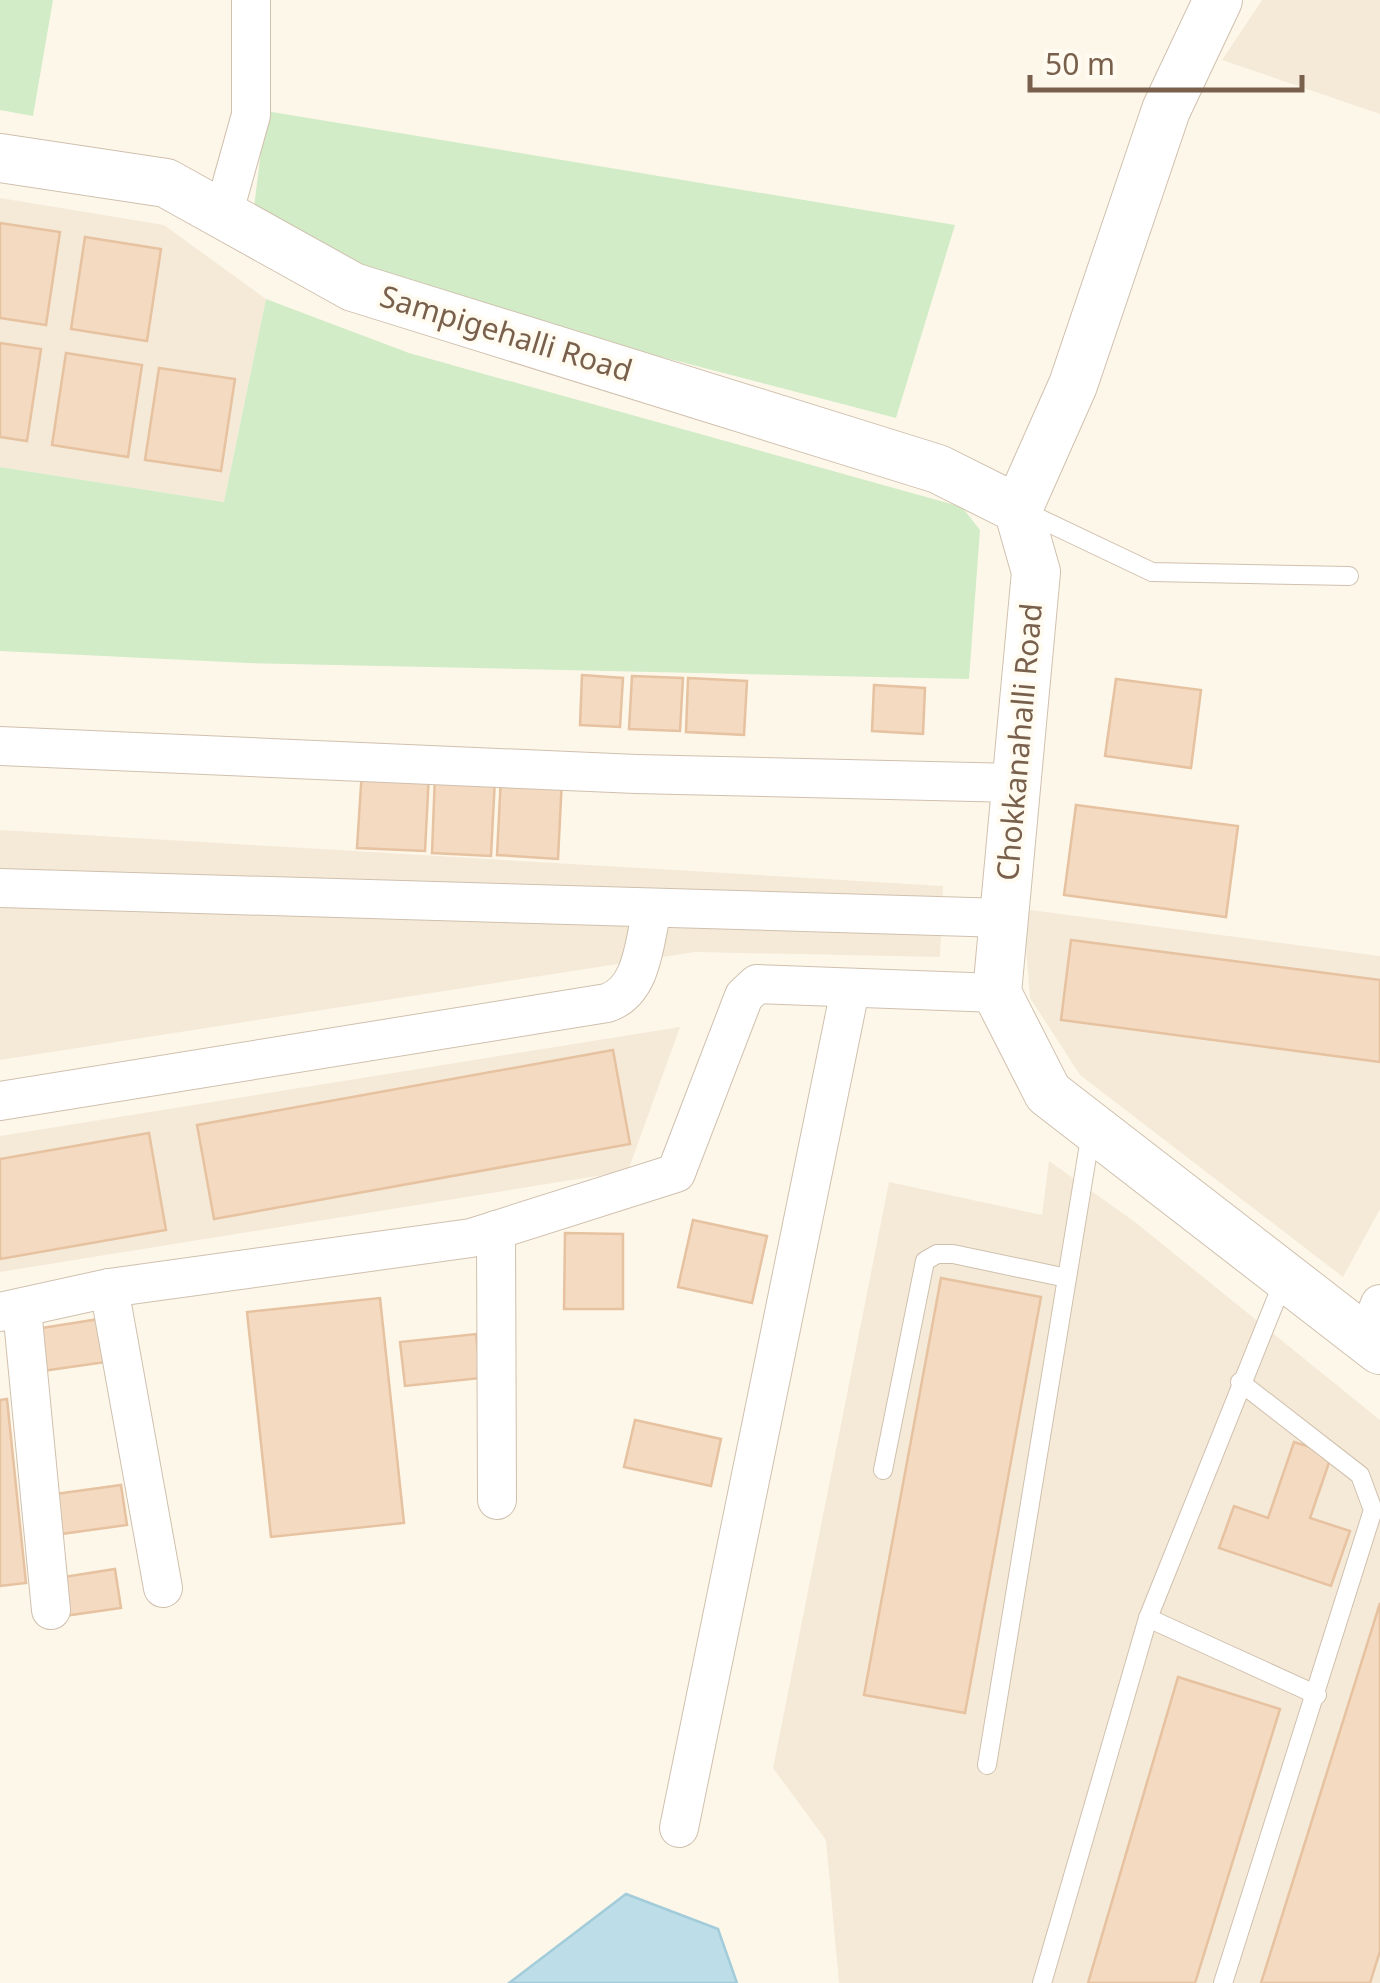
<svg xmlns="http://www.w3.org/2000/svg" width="1380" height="1983" font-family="'Noto Sans',sans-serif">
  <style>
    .residential { fill: #f5ead8 }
    .green { fill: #d2ecc7 }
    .water { fill: #bddde8; stroke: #a3ccda; stroke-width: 2.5 }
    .building { fill: #f3dac1; stroke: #e6c2a1; stroke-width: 2.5 }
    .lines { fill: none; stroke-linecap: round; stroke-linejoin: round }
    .service-casing { stroke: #d0c0ae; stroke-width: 20 }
    .minor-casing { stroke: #d0c0ae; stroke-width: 40 }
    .tertiary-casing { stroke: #d0c0ae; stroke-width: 50 }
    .service { stroke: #fff; stroke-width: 18 }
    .minor { stroke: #fff; stroke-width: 38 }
    .tertiary { stroke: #fff; stroke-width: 48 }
    .labels { text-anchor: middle; stroke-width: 8; stroke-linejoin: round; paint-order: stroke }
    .street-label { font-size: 30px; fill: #79604c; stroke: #fffbf0 }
  </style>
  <rect width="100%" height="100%" fill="#fdf7ea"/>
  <!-- residential -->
  <g class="residential">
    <path d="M1262,0h118v114l-158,-54z"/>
    <path d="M0,198l164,27 102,74 -42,203 -224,-35z"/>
    <path d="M0,830l943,56 -3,71 -245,-5 -695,108z"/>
    <path d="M1023,909l357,47v253l-37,68 -263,-202 -50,-77z"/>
    <path d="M680,1027l-52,144 -628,101v-136z"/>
    <path d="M1049,1161l86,61 245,198v563h-541l-13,-143 -53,-72 116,-586 153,33z"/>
  </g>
  <!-- green -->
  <g class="green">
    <path d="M0,0h53l-20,116 -33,-6z"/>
    <path d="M266,111l689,114 -59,193 -238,-62 -292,-87 -113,-54z"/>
    <path d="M266,299l143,54 553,154 18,23 -11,149 -721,-16 -248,-12v-184l224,35z"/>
  </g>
  <!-- water -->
  <path class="water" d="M626,1894l92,35 19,54h-228z"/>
  <!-- building -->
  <g class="building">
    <path d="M0,223l60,9 -14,93 -46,-7z"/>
    <path d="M85,237l76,12 -14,92 -76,-12z"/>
    <path d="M0,343l41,6 -14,92 -27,-4z"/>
    <path d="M66,353l76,12 -14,92 -76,-12z"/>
    <path d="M159,368l76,11 -14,92 -76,-11z"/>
    <path d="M582,675l41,3 -3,49 -40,-2z"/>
    <path d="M632,676l51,2 -3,53 -51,-2z"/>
    <path d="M688,678l59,3 -3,54 -58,-3z"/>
    <path d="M1116,679l85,11 -10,78 -86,-12z"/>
    <path d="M874,685l51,3 -2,46 -51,-3z"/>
    <path d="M362,770l67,3 -4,78 -68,-3z"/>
    <path d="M435,775l60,3 -4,78 -59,-3z"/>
    <path d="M501,776l61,3 -4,80 -61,-4z"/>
    <path d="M1076,805l162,21 -12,91 -162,-22z"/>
    <path d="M1071,940l309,40v82l-319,-42z"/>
    <path d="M613,1050l17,94 -416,75 -17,-94z"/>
    <path d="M149,1133l17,97 -166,29v-100z"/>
    <path d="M693,1220l74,16 -15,67 -74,-16z"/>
    <path d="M565,1233l58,1v75h-59z"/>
    <path d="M941,1278l100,19 -76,416 -101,-18z"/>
    <path d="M380,1298l24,225 -133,14 -24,-225z"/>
    <path d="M99,1319l7,43 -71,10 -6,-42z"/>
    <path d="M476,1334l5,44 -76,8 -5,-44z"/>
    <path d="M7,1399l19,184 -26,3v-186z"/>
    <path d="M635,1420l86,19 -10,47 -87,-19z"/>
    <path d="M1294,1442l38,12 -22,64 40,13 -19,55 -112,-38 15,-42 34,12z"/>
    <path d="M121,1485l6,40 -73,10 -6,-40z"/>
    <path d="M115,1569l6,39 -64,9 -6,-38z"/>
    <path d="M1380,1603v348l-10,32h-109z"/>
    <path d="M1178,1677l102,32 -85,274h-107z"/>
  </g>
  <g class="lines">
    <!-- service casing -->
    <g class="service-casing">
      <g id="service">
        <path d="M1028,513l124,59 197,4"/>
        <path d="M883,1470l42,-209 12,-7h16l114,24"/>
        <path d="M1148,1618l169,77"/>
        <path d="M987,1765l104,-633"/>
        <path d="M1042,1983l106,-365 137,-341"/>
        <path d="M1223,1983l150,-473 -13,-35 -120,-93"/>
      </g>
    </g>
    <!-- minor casing -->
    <g class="minor-casing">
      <g id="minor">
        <path d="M223,215l28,-100v-115"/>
        <path d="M0,746l636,28 380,9"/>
        <path d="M0,888l1004,30"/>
        <path d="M0,1101l607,-98c36,-12 37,-61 45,-93"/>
        <path d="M496,1230l1,270"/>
        <path d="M109,1288l54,300"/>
        <path d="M22,1309l29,301"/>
        <path d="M0,1312l109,-24 362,-50 205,-65 68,-177 13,-12 240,9"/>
        <path d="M1366,1339l14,-35"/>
        <path d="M679,1828l171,-838"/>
      </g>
    </g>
    <!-- tertiary casing -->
    <g class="tertiary-casing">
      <g id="tertiary">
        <path d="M1218,0l-52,110 -93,275 -55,124 18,63 -39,421 51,100 332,257"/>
        <path d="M0,158l166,25 187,104 585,182 80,40"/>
      </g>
    </g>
    <!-- service -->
    <use href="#service" class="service"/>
    <!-- minor -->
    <use href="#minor" class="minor"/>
    <!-- tertiary -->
    <use href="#tertiary" class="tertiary"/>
  </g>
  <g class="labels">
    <!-- street labels -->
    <g class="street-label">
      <text transform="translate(506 334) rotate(17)" y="10">Sampigehalli Road</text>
      <text transform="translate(1020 742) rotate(-85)" y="10">Chokkanahalli Road</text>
    </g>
  </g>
  <!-- scale -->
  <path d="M1030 75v15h272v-15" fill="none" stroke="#79604c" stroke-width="5"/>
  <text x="1045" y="75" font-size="30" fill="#79604c" stroke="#fffbf0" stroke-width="8" paint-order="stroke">50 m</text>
</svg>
